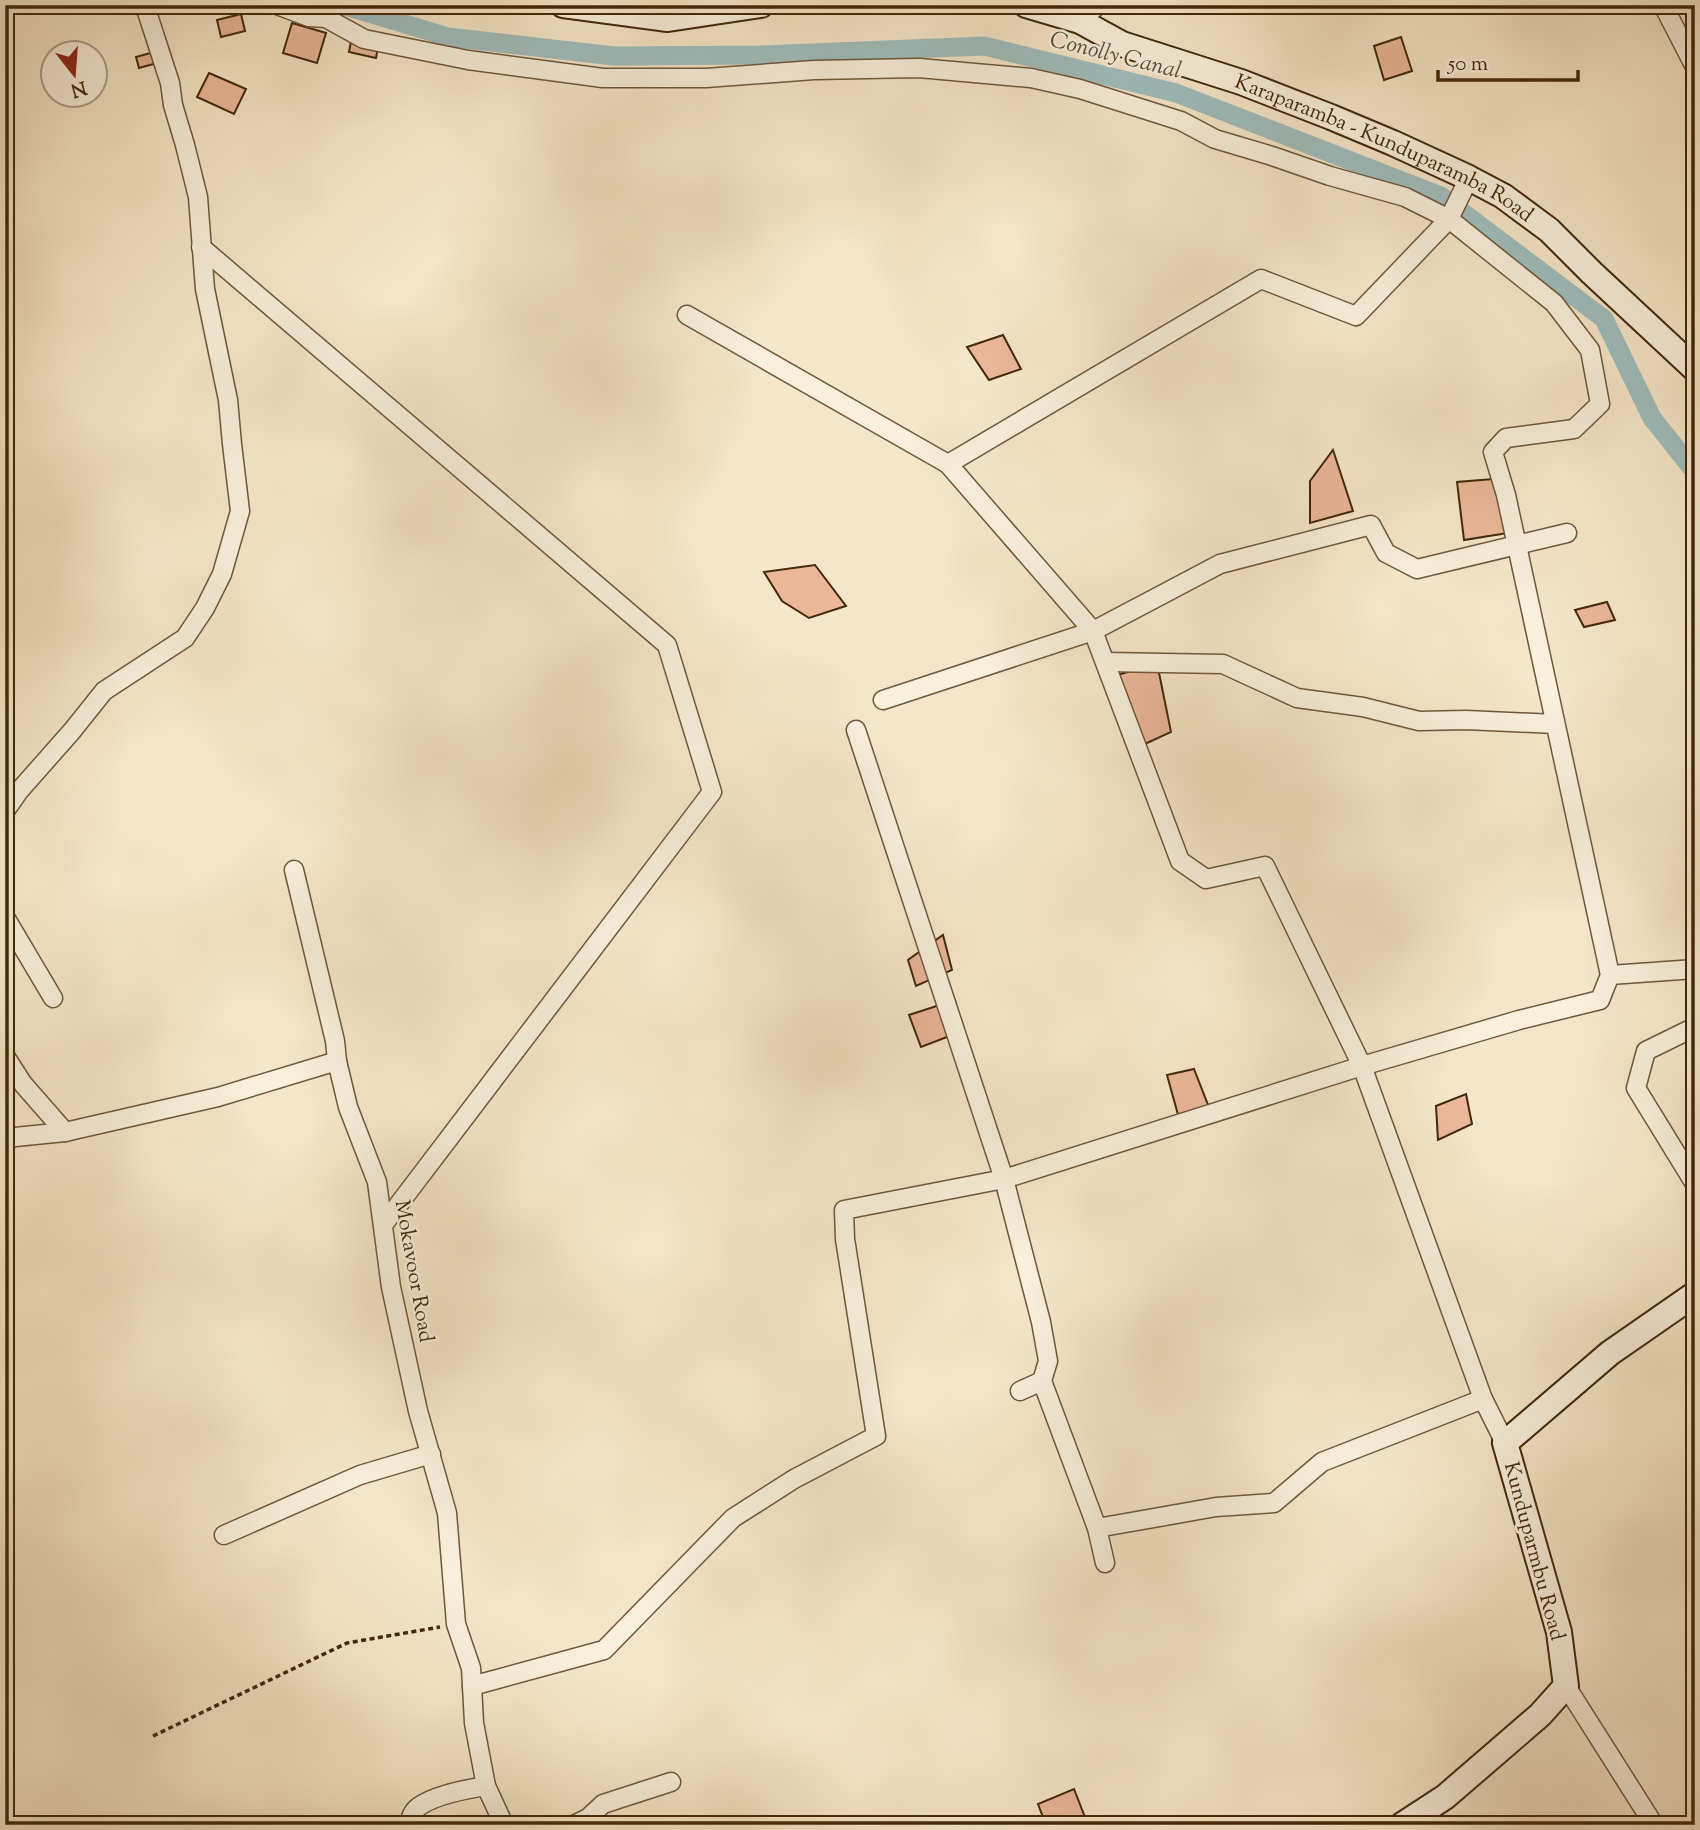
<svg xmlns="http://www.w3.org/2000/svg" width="1700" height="1830" font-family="'Sorts Mill Goudy',serif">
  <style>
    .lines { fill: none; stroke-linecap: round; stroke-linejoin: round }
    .canal { stroke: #9fbebe; stroke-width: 19 }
    .building { fill: #ebb798; stroke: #41280b; stroke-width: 2 }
    .minor-casing { stroke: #6e583a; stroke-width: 21 }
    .secondary-casing { stroke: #41280b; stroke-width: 28 }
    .path { stroke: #41280b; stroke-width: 3.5; stroke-dasharray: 5 3.5; stroke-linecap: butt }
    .minor { stroke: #f8efdc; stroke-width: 18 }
    .secondary { stroke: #f8efdc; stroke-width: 24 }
    .labels { text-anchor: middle; stroke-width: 5; stroke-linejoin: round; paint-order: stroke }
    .street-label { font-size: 21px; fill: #41280b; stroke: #f8efdc }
    .water-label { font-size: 23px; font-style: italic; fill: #584e38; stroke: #f8efdc }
  </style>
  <rect width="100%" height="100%" fill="#f5e6c9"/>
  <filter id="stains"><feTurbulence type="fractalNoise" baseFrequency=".00286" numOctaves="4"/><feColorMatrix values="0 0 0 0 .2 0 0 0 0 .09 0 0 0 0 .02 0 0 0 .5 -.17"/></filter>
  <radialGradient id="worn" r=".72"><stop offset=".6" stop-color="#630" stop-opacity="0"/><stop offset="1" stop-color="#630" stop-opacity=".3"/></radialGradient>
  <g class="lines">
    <!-- canal -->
    <path class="canal" d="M342,5l106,32 166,19 147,-1 223,-9 192,47 265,103 163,123 48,99 43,54"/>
  </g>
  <!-- building -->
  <g class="building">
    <path d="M241,14l4,17 -24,6 -4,-17z"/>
    <path d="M292,23l34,10 -9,30 -34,-10z"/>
    <path d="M1401,37l11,34 -28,9 -10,-34z"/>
    <path d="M351,41l27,6 -2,11 -27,-6z"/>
    <path d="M154,52l3,11 -18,5 -3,-11z"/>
    <path d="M209,73l37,16 -12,25 -37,-17z"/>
    <path d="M1003,335l18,34 -32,11 -22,-33z"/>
    <path d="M1333,450l20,61 -43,12v-42z"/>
    <path d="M1493,479l15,54 -44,7 -7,-58z"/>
    <path d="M815,565l31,41 -37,12 -27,-17 -18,-29z"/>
    <path d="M1607,602l8,18 -31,7 -9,-17z"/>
    <path d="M1157,663l14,69 -37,17 -23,-72z"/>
    <path d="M943,935l9,35 -36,16 -8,-26z"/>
    <path d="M955,1000l5,32 -39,15 -12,-32z"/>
    <path d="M1194,1069l16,41 -30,12 -13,-47z"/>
    <path d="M1466,1094l6,30 -34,16 -2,-34z"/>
    <path d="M1074,1789l14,36h-42l-8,-21z"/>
  </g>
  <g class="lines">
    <!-- minor casing -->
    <g class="minor-casing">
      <g id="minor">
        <path d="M277,5l32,12 17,1 38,21 104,21 135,18h103l108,-8 105,-2 112,10 49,11 101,32 34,18 57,17 58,20 75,21 44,22 105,84 36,47 10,54 -26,25 -68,9 -13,14 13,43 104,480 -10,25 -81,20 -157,46 -358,113 -160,31 1,29 31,197 -82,43 -61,39 -129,132 -132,36"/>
        <path d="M1663,5l32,62"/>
        <path d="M1080,21l18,-16"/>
        <path d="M201,247l466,398 45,147 -329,433"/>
        <path d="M687,315l261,149 313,-185 95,37 93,-97 20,-41"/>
        <path d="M948,464l145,167 87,230 26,18 59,-13 97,200 121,333 22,44"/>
        <path d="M1105,662l118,2 74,34 66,9 56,14 47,-1 89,4"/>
        <path d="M883,700l210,-69 127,-67 151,-39 15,28 31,16 150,-36"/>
        <path d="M856,730l148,449 37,143 7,39 -6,20 -22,10"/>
        <path d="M5,811l14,-20 53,-60 32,-40 81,-53 20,-30 17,-34 18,-63 -8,-67 -4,-44 -23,-111 -7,-92 -13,-52 -12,-40 -3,-22 -23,-71 -4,-7"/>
        <path d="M294,870l41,171 2,20"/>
        <path d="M5,917l48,81"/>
        <path d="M1610,975l85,-6"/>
        <path d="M1695,1027l-49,24 -10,37 59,96"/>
        <path d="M5,1056l18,28 42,48"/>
        <path d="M5,1138l60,-6 153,-35 119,-36 11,46 29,75 14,105 27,124 29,102 9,111 15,44 3,55 12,63 18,39"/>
        <path d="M1042,1381l55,147 8,35"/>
        <path d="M1097,1528l119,-21 58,-4 48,-41 161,-63"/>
        <path d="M224,1535l136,-60 71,-21"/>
        <path d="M1566,1686l88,139"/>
        <path d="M409,1824c1,-5 3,-11 7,-15 14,-13 51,-20 70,-23"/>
        <path d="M574,1825l14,-7 15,-14 68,-22"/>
      </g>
    </g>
    <!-- secondary casing -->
    <g class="secondary-casing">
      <g id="secondary">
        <path d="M563,5l105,14 93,-14"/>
        <path id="s1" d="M1026,5l54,16 42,23 119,38 90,35 62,26 76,35 34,18 46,34 43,43 103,96"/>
        <path d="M1402,1825l43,-28 95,-82 26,-29 -7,-54 -54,-189 105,-90 85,-59"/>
      </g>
    </g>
    <!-- path -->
    <path class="path" d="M153,1736l194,-93 93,-16"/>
    <!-- minor -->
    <use href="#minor" class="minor"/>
    <!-- secondary -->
    <use href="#secondary" class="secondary"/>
  </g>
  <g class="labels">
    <!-- street labels -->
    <g class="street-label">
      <text dy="7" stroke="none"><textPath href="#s1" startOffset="387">Karaparamba - Kunduparamba Road</textPath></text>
      <text transform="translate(415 1271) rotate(80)" y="7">Mokavoor Road</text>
      <text transform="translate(1535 1551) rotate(75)" y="7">Kunduparmbu Road</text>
    </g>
    <!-- water labels -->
    <g class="water-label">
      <text transform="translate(1116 54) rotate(14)" y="8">Conolly Canal</text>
    </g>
  </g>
  <!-- margin -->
  <rect width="1700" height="1830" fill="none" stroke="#f5e6c9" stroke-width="28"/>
  <rect x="7" y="7" width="1686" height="1816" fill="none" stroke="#41280b" stroke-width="3.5"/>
  <rect x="14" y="14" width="1672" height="1802" fill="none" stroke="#41280b" stroke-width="2"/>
  <!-- north arrow -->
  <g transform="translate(74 74) rotate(163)"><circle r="33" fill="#f8efdc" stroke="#af9f88" stroke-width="2"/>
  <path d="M0-5L12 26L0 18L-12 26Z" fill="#8f2418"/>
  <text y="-10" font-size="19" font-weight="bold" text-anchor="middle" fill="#41280b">N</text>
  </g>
  <!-- scale -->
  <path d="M1438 70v10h140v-10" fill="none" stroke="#41280b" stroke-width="3.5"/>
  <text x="1448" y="70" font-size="21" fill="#41280b" stroke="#f8efdc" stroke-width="5" paint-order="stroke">50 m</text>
  <rect width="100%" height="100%" filter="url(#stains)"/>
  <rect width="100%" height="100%" fill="url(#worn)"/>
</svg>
